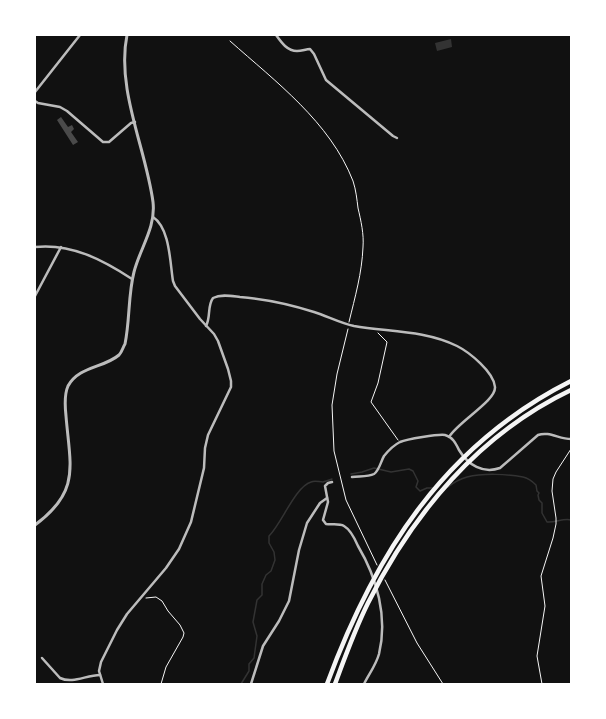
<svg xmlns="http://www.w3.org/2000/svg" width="606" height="719" font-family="'Archivo Narrow',sans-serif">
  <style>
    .water { fill: #333 }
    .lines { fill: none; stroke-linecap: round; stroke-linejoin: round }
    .stream { stroke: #333; stroke-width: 1.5 }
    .building { fill: #4a4a4a }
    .path { stroke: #f5f5f5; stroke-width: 1 }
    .minor { stroke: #bcbcbc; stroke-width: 2.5 }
    .tertiary { stroke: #bcbcbc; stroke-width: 3 }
    .motorway { stroke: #f5f5f5; stroke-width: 4.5 }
  </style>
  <rect width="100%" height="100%" fill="#111"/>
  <!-- water -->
  <path class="water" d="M451,39l1,8 -15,4 -2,-8z"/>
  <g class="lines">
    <!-- stream -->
    <g class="stream">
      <path d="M351,474l11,-2 12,-4 17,4 18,-3 4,2 5,10 -2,6 4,4 7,-3h7"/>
      <path d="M448,487c5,-4 12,-8 19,-10 16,-4 40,-3 56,0 5,1 9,4 13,8l1,6 2,2 -1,2 1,5 3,3v10l5,9c8,1 16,-4 24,-2"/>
      <path d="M241,684l8,-13v-7l5,-6 3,-22 -4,-14 4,-22 5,-5v-11l4,-9 5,-4 4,-11 -1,-8 -5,-9v-7c13,-13 26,-49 42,-54 4,-2 8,0 12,0 3,-1 7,-2 9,-3"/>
    </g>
  </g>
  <!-- building -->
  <path class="building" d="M61,117l7,10 4,-2 2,4 -3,3 7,10 -5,3 -16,-25z"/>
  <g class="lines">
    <!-- path -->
    <g class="path">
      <path d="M230,41c46,41 100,81 123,140 3,9 4,19 5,27 3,13 6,26 5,39 -1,26 -8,50 -14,75"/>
      <path d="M348,329l-11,45 -5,31 2,46 12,49 31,65"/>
      <path d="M378,333l9,9 -9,41 -7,19 27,38"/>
      <path d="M385,580l32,63 26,41"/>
      <path d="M146,598l10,-1 6,4 6,10 12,14 4,8 -1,4 -17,30 -5,17"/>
      <path d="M542,684l-5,-28 8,-50 -4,-30 12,-38 3,-14v-6l-4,-27 1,-12 3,-7 15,-23"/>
    </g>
    <!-- minor -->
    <g class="minor">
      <path d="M276,35c5,7 11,16 21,16 5,0 9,-2 13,-2l4,5 12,26 67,56 4,2"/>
      <path d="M35,92l45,-57"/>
      <path d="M35,101l3,2 22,4 7,4 36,31h6l22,-19 4,-1"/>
      <path d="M35,247c36,-4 68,13 97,32"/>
      <path d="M35,296l26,-49"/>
      <path d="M206,326c5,-9 1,-20 7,-28 8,-4 18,-2 27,-1 25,2 49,7 74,15 13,4 26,11 40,14 34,6 70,4 103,20 12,6 37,26 38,41 1,14 -36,34 -46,50"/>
      <path d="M352,477c7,-1 16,0 22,-3 5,-3 7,-13 10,-18 4,-5 10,-11 16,-14 7,-3 38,-8 45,-7 8,2 11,9 14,15 9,15 24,24 41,18l38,-33c11,-4 21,4 33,4"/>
      <path d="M332,482l-4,1 -3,3 3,16 -5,18 3,4c6,1 13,-1 18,2 7,4 11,13 14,20 19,32 30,71 21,108 -3,11 -10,20 -15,30"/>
      <path d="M42,658l18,20c13,6 26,-3 40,-3"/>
      <path d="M103,684l-4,-13 2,-9 16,-32 10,-16 39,-46 13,-19 12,-27 13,-54 1,-20 3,-13 23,-48v-6l-3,-12 -10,-28 -4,-7 -14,-15 -25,-33 -2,-5c-3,-18 -3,-53 -20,-64"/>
      <path d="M251,684l12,-38 16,-25 10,-20 10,-51 8,-27 13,-20 7,-5"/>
    </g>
    <!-- tertiary -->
    <path class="tertiary" d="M35,525c46,-34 35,-59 31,-109 -1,-9 -2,-21 2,-30 11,-20 36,-18 51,-31 3,-3 4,-8 6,-11 5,-24 3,-49 9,-72 6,-24 22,-44 19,-70 -7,-53 -37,-113 -26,-167"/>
    <!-- motorway -->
    <g class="motorway">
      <path d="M327,684c48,-130 117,-239 244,-303"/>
      <path d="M335,684c10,-27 20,-55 33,-81 45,-90 111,-169 203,-213"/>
    </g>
  </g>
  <!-- border -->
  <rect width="606" height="719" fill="none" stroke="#ffffff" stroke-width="72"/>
</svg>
